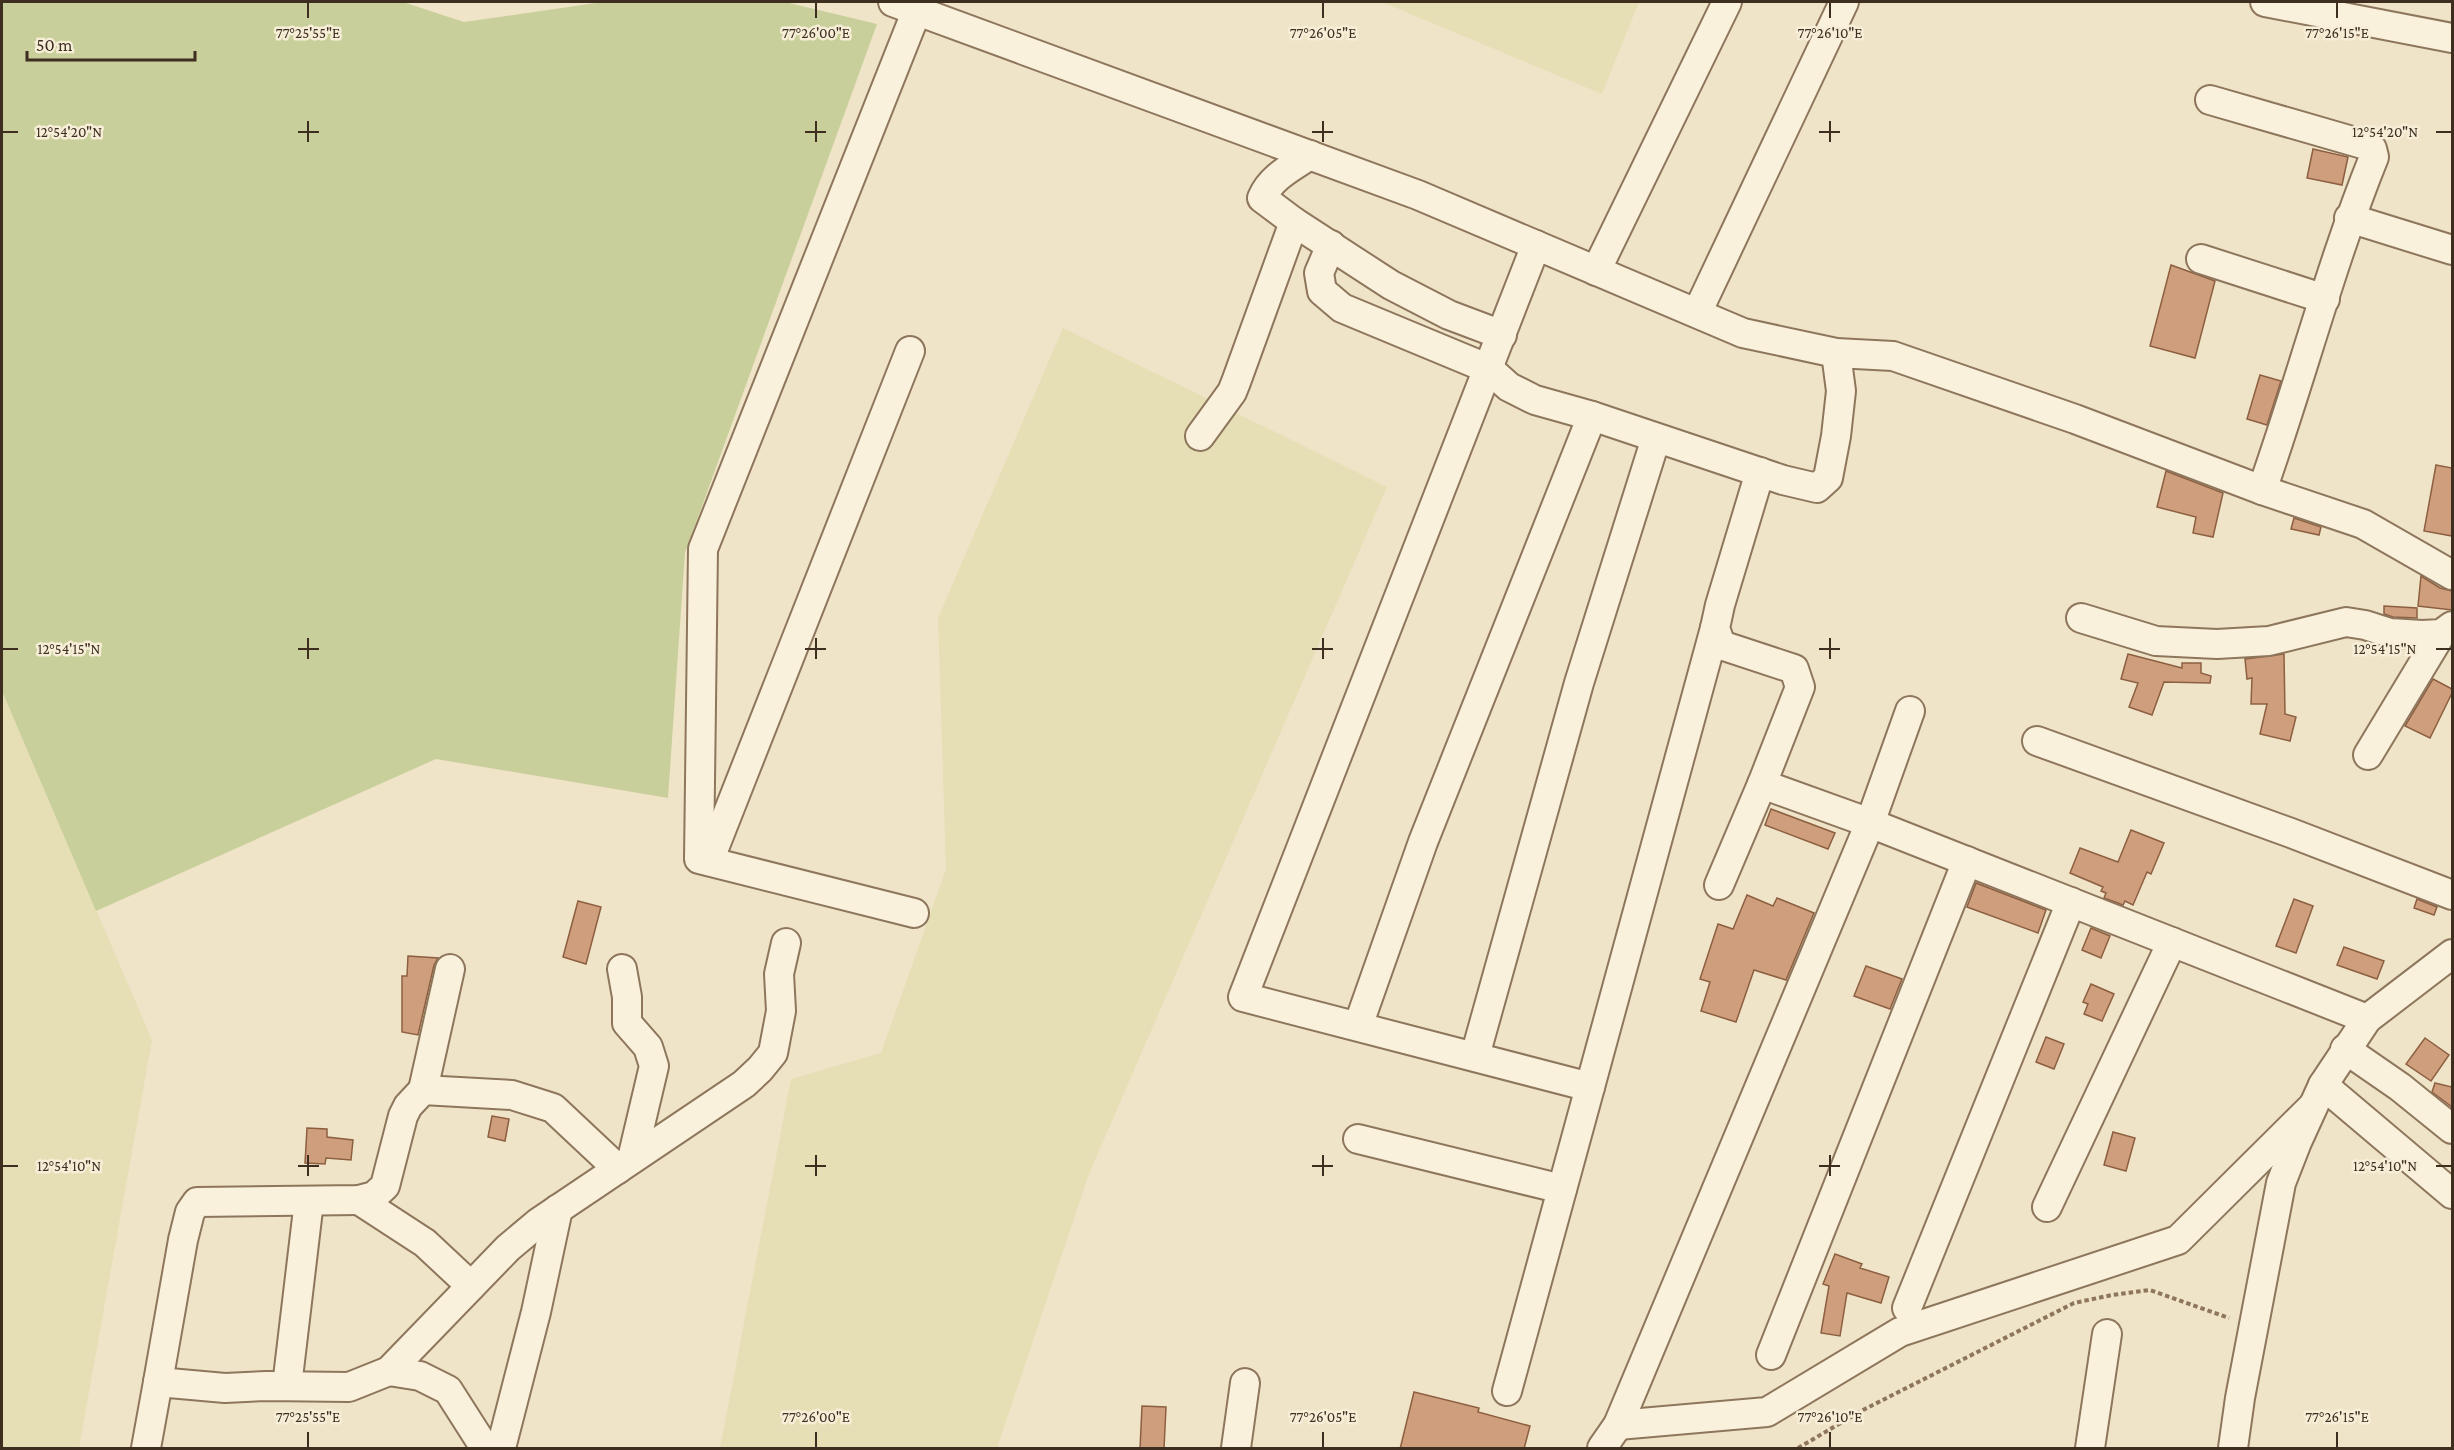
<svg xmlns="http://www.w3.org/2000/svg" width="2454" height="1450" font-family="'Crimson Pro',serif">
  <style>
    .farmland { fill: #e6deb5 }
    .green { fill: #c9cf9b }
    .building { fill: #cf9f7d; stroke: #8d5f41; stroke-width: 1.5 }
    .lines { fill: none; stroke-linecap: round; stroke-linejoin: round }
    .minor-casing { stroke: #8d765c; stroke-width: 32 }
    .path { stroke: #8d765c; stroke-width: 4; stroke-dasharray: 4.5 3; stroke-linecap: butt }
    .minor { stroke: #faf1dc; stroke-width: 28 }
    .ticks { fill: none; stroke: #3d2e20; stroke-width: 2 }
    .ticks-label { font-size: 15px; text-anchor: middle; fill: #3d2e20; stroke: #f7eed8; stroke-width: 5; stroke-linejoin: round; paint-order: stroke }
  </style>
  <rect width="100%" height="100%" fill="#f0e4c8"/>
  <!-- farmland -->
  <g class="farmland">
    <path d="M1382,2h257l-37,92z"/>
    <path d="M1063,328l324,159 -298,687 -92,274h-277l71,-369 90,-26 65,-184 -8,-251z"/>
    <path d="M2,691l150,349 -73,408h-77z"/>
  </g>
  <!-- green -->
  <path class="green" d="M2,2h401l61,20 139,-20h182l92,22 -192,529 -17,245 -232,-39 -340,152 -94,-220z"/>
  <!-- building -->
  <g class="building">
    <path d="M2313,149l35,8 -6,28 -35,-7z"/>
    <path d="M2171,265l44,16 -20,77 -45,-12z"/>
    <path d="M2260,375l21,6 -14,44 -20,-6z"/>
    <path d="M2436,465l16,3v68l-28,-5z"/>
    <path d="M2166,471l57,22 -10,44 -20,-4 3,-16 -39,-10z"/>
    <path d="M2294,518l27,9 -2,8 -28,-6z"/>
    <path d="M2421,576l19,12 12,3v19l-34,-4z"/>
    <path d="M2384,606l33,2v10l-24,-1 -9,-3z"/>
    <path d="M2128,654l54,14v-5h19v10l10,3 -1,7 -46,-1 -12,33 -23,-8 9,-24 -17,-4z"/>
    <path d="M2284,654l1,60 11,3 -6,24 -30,-7 7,-30h-16l1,-26 -5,1 -2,-20z"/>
    <path d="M2433,679l19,10v4l-22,45 -25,-12z"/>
    <path d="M1771,809l64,24 -7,16 -63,-24z"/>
    <path d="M2131,830l33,13 -13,31 -4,-2 -14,33 -8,-4 -2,4 -19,-7 2,-5 -5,-2 2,-4 -33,-14 10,-25 38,14z"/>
    <path d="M1976,883l70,27 -8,23 -71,-26z"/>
    <path d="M1747,895l26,11 4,-8 37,15 -28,67 -32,-10 -18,52 -35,-11 9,-29 -10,-3 18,-55 15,5z"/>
    <path d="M2294,899l19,7 -17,47 -20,-7z"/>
    <path d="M2417,899l20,8 -3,8 -20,-7z"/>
    <path d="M578,901l23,6 -15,57 -23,-7z"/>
    <path d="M2091,928l19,8 -9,22 -19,-8z"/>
    <path d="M2344,947l40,14 -7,18 -40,-14z"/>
    <path d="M408,956l30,2 -4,7 -16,70 -16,-3v-56h5z"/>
    <path d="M1866,966l36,13 -12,30 -36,-13z"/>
    <path d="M2091,984l23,10 -12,27 -18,-7 4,-10 -5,-2z"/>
    <path d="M2046,1037l18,7 -10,25 -18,-7z"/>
    <path d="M2425,1038l24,17 -18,26 -25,-17z"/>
    <path d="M2435,1083l17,4v20l-20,-15z"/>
    <path d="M492,1116l17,3 -4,22 -17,-4z"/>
    <path d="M307,1128l20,1v8l26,3 -2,20 -25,-2 -1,6 -20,-1z"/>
    <path d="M2113,1132l22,6 -9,33 -22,-6z"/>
    <path d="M1835,1254l27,10 -2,4 29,9 -8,26 -34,-10 -7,43 -19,-3 8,-47 -6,-2z"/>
    <path d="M1414,1392l65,16 -1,4 52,14 -6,23h-124z"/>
    <path d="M1142,1406l24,1 -2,42h-24z"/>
  </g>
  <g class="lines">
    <!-- minor casing -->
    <g class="minor-casing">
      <g id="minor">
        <path d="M893,2l525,193 325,138 93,20 57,3 182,63 187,71 101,34 89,51"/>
        <path d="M2265,2l187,36"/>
        <path d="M2210,100l156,45 6,4 2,8c-44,109 -73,223 -112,333"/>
        <path d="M2349,218l103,32"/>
        <path d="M1294,222l97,63 58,30 53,20"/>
        <path d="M1331,245l-12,28 3,18 20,17 147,61 20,18 26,13 57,16 191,64 34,8 11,-10 8,-42 5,-45 -5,-38"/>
        <path d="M1536,245l-293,752 347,90 125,-459"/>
        <path d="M2201,259l124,40"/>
        <path d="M1596,271l131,-269"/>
        <path d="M1697,313l147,-311"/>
        <path d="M1200,436l32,-44 4,-10 58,-160 -32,-24c9,-21 30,-31 48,-43"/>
        <path d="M2081,618l75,23 61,3 52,-3 77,-19 19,3 25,8 32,2 19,-1 11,-8"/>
        <path d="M2037,741l254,92 161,62"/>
        <path d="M2368,755l73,-121"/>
        <path d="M1762,784l108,39 497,196"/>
        <path d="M709,861l201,-510"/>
        <path d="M1719,885l43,-101 38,-97 -6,-18 -73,-24 -6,-17 5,-23 40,-133"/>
        <path d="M914,913l-215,-54 4,-310 214,-539"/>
        <path d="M622,969l5,28v26l21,24 6,19 -22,93"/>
        <path d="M1358,1026l65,-184 169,-426"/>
        <path d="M2345,1049l55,38 52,42"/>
        <path d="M1475,1056l104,-373 77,-245"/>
        <path d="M2323,1085l129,109"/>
        <path d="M423,1090l27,-121"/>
        <path d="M1358,1139l204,50"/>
        <path d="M359,1200l66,43 46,43"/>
        <path d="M2047,1207l125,-265"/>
        <path d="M1907,1308l164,-406"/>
        <path d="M1771,1355l196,-494"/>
        <path d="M389,1371l31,5 28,14 37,58"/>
        <path d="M158,1382l25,-142 7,-28 7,-10 162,-2 15,-4 11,-10 18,-70 5,-10 15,-16 89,5 41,13 65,61"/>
        <path d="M287,1386l22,-185"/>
        <path d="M1507,1391l83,-304"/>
        <path d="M1618,1425l149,-13 133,-80 278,-92 135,-134"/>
        <path d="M146,1448l12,-66 67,6 41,-2 83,1 40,-16 119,-123 31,-26 205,-138 16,-15 13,-16 8,-42 -2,-37 7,-31"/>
        <path d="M501,1448l35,-136 22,-103"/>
        <path d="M1236,1448l9,-65"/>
        <path d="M1602,1448l16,-23 252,-602 40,-112"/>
        <path d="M2090,1448l17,-114"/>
        <path d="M2233,1448l7,-50 41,-215 16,-41 26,-57 44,-66 85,-65"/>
      </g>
    </g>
    <!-- path -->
    <path class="path" d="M1798,1448l65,-38 211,-107 38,-8 38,-5 79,28"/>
    <!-- minor -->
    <use href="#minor" class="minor"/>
  </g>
  <!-- ticks -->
  <path class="ticks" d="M308,3v15M816,3v15M1323,3v15M1830,3v15M2337,3v15M308,121v21M816,121v21M1323,121v21M1830,121v21M3,132h15M298,132h21M805,132h21M1312,132h21M1819,132h21M2436,132h15M308,638v21M816,638v21M1323,638v21M1830,638v21M3,649h15M298,649h21M805,649h21M1312,649h21M1819,649h21M2436,649h15M308,1155v21M816,1155v21M1323,1155v21M1830,1155v21M3,1166h15M298,1166h21M805,1166h21M1312,1166h21M1819,1166h21M2436,1166h15M308,1432v15M816,1432v15M1323,1432v15M1830,1432v15M2337,1432v15"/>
  <g class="ticks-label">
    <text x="308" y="38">77°25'55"E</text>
    <text x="816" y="38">77°26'00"E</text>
    <text x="1323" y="38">77°26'05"E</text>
    <text x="1830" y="38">77°26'10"E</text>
    <text x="2337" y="38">77°26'15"E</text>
    <text x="69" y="137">12°54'20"N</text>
    <text x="2385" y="137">12°54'20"N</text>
    <text x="69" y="654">12°54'15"N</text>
    <text x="2385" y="654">12°54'15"N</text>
    <text x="69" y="1171">12°54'10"N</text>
    <text x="2385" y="1171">12°54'10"N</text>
    <text x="308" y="1422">77°25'55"E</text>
    <text x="816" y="1422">77°26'00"E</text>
    <text x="1323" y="1422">77°26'05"E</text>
    <text x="1830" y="1422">77°26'10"E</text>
    <text x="2337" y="1422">77°26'15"E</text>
  </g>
  <!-- border -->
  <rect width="2454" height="1450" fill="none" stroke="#3d2e20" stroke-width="6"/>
  <!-- scale -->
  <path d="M27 51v9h168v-9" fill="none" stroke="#3d2e20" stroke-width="3"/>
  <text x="36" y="51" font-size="18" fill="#3d2e20" stroke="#f7eed8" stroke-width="4.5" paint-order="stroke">50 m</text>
</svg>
